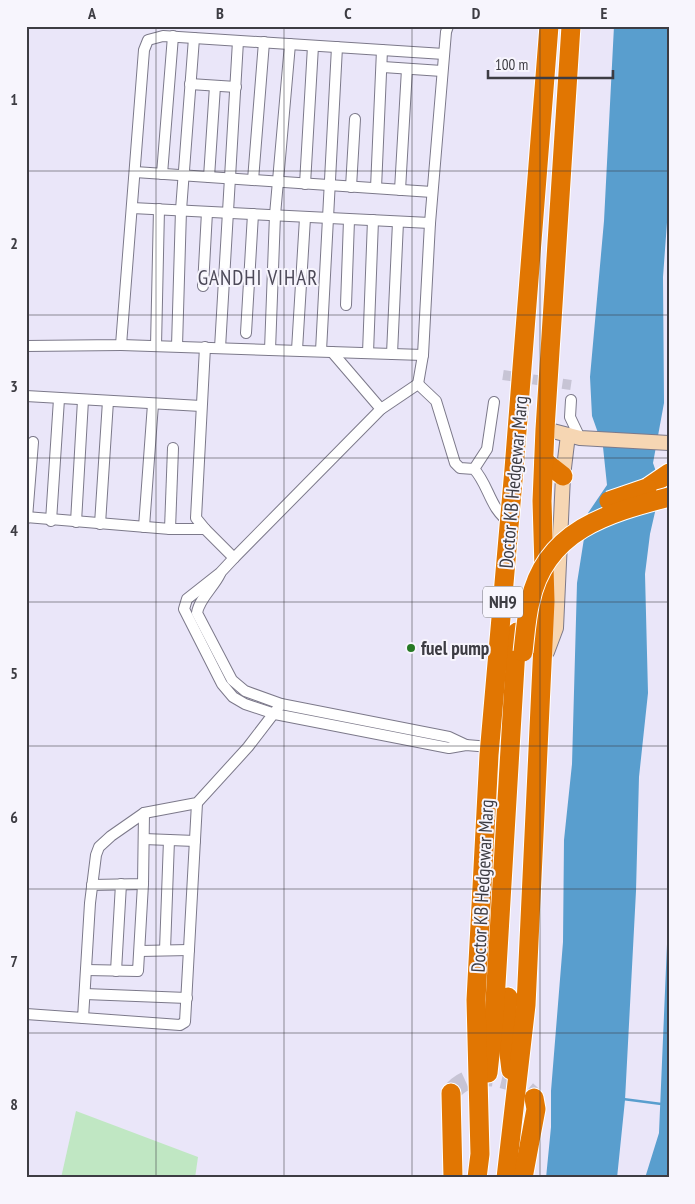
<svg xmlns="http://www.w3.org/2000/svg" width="695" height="1204" font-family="'PT Sans Narrow',sans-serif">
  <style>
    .green { fill: #c0e7c3 }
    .water { fill: #599ece }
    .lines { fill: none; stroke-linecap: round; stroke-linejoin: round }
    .stream { stroke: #599ece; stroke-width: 2.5 }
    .street-tunnel { stroke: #c7c4d5; stroke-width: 10; stroke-dasharray: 10 5; stroke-linecap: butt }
    .highway-tunnel { stroke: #c7c4d5; stroke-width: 19; stroke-dasharray: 19 9; stroke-linecap: butt }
    .street-casing { stroke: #7c798a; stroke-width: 12 }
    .secondary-casing { stroke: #7c798a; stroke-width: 16 }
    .highway-casing { stroke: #fff; stroke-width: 21 }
    .street { stroke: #fff; stroke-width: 10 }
    .secondary { stroke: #f6d6b3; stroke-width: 14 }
    .highway { stroke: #e17602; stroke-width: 19 }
    .highway-bridge-casing { stroke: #fff; stroke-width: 21; stroke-linecap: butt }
    .highway-bridge { stroke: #e17602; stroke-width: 19 }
    .grid { fill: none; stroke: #3d3c43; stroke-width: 1; stroke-opacity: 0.55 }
    .poi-dot { fill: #267924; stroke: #f7f5fd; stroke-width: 2 }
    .labels { text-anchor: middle; stroke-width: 4; stroke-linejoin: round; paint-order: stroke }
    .shield { fill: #f7f5fd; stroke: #75747b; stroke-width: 1 }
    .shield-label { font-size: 18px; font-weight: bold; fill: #3d3c43 }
    .street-label { font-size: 19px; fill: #3d3c43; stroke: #f7f5fd }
    .poi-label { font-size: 19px; font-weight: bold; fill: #3d3c43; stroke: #f7f5fd; text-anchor: start }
    .quarter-label { font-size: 21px; letter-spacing: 1px; fill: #4d4a59; stroke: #f7f5fd }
    .neatline { fill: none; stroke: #3d3c43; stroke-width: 2 }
    .grid-label { font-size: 16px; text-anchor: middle; font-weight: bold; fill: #3d3c43 }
  </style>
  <rect width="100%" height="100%" fill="#eae6f9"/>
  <!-- green -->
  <path class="green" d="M76,1111l122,46 -3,21h-134z"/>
  <!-- water -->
  <g class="water">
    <path d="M614,26h55l-1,183 -5,68 1,126 -11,60 8,23 -11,48 -5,40 3,119 -9,84 -3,114 -11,209 -8,78h-71l5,-51v-36l12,-149 1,-102 8,-76 5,-181 11,-70 19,-28 -4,-38 -11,-31 -2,-39 14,-156z"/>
    <path d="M669,897v281h-24l14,-45z"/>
  </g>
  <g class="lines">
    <!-- stream -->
    <path class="stream" d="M623,1099l46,6"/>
    <!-- street-tunnel -->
    <path class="street-tunnel" d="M503,375l68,10"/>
    <!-- highway-tunnel -->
    <path class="highway-tunnel" d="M451,1093c18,-26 66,-18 83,5"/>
    <!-- street casing -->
    <g class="street-casing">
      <g id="street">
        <path d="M383,67l59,4"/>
        <path d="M190,84l46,3"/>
        <path d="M135,172l297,20"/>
        <path d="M162,174l11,-138"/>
        <path d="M209,177l6,-91"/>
        <path d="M253,180l11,-138"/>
        <path d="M305,184l8,-138"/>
        <path d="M351,187l4,-68"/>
        <path d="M376,188l6,-138"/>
        <path d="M400,190l7,-121"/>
        <path d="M132,208l298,15"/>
        <path d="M203,286l4,-74"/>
        <path d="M346,305l3,-85"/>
        <path d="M246,333l7,-119"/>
        <path d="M121,345l302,10"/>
        <path d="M26,346l95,-1 23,-295 4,-10 15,-4 281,18"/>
        <path d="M156,346l3,-137"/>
        <path d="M177,346l4,-136 13,-172"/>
        <path d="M205,347l-9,171 9,11"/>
        <path d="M220,348l18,-307"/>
        <path d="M270,350l5,-135 15,-171"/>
        <path d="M297,350l8,-132"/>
        <path d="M321,351l16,-304"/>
        <path d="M332,352l49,57"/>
        <path d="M368,353l5,-133"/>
        <path d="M392,354l6,-132"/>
        <path d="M418,384l5,-29 7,-132 16,-191 2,-6"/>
        <path d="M26,396l175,10"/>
        <path d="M571,400l-1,17 10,21"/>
        <path d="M474,469l13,-20 7,-47"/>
        <path d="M26,517l144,12h35l29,29 147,-149 37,-25 18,17 19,62 5,5 14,1c15,16 16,41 36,53"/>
        <path d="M27,518l6,-76"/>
        <path d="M51,521l8,-122"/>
        <path d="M76,522l7,-122"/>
        <path d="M100,524l8,-123"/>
        <path d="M144,527l9,-123"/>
        <path d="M170,529l3,-81"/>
        <path d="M234,558l-14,15 -33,26 -3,10 38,75 11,13 12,7 30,10 174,34 17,-3 24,2"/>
        <path d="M220,574c-6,13 -21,25 -23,39l35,67 13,11 36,13 168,33 17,8"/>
        <path d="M144,839l51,2"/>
        <path d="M92,885l51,-1 1,-71"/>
        <path d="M165,950l4,-110"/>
        <path d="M140,951l49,-1"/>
        <path d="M86,970l52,1 5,-87"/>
        <path d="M116,971l5,-87"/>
        <path d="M85,994l102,4"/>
        <path d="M26,1014l57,4 7,-115 6,-48 3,-8 12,-11 33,-23 53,-10 51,-56 33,-43"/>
        <path d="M83,1018l97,7 5,-3 12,-219"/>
      </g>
    </g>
    <!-- secondary casing -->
    <g class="secondary-casing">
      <g id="secondary">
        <path d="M545,429l35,9 89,5"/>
        <path d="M547,652l9,-24 7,-152 5,-41"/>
      </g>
    </g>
    <!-- highway casing -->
    <g class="highway-casing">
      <g id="highway">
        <path d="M544,461l19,15"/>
        <path d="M647,488l22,-15"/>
        <path d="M508,997l-2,32 5,41"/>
        <path d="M488,1073l6,-55 23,-386"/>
        <path d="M451,1093l2,85"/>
        <path d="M477,1178l3,-24 -4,-154 13,-245 25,-286 35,-443"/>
        <path d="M506,1178l20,-173 19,-404 -3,-100 3,-72 26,-403"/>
        <path d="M523,1178l13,-69 -2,-11"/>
      </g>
    </g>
    <!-- street -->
    <use href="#street" class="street"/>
    <!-- secondary -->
    <use href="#secondary" class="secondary"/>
    <!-- highway -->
    <use href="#highway" class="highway"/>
    <!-- highway-bridge casing -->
    <g class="highway-bridge-casing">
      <g id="highway-bridge">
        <path d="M609,501l38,-13"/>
        <path d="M523,652c2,-17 3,-34 7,-50 15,-72 78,-89 139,-105"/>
      </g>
    </g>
    <!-- highway-bridge -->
    <use href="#highway-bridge" class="highway-bridge"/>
  </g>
  <!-- grid -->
  <path class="grid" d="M156,26v1152M284,26v1152M412,26v1152M540,26v1152M26,171h643M26,315h643M26,458h643M26,602h643M26,746h643M26,889h643M26,1033h643"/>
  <!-- markers -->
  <circle class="poi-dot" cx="411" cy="648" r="5"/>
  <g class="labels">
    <!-- shield labels -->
    <rect class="shield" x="483" y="586.5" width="40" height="31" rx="4"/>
    <g class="shield-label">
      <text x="503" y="608">NH9</text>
    </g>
    <!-- street labels -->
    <g class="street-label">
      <text transform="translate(513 482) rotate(-85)" y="7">Doctor KB Hedgewar Marg</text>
      <text transform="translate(482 886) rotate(-87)" y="7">Doctor KB Hedgewar Marg</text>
    </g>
    <!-- poi labels -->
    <g class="poi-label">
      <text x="421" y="655">fuel pump</text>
    </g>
    <!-- quarter labels -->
    <g class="quarter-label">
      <text x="258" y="285">GANDHI VIHAR</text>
    </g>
  </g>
  <!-- border -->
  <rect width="695" height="1204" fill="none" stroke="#f7f5fd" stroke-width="55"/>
  <!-- scale -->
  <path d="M488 70v8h125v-8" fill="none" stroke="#3d3c43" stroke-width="2.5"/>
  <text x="495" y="70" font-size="15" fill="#3d3c43" stroke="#f7f5fd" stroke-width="4" paint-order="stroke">100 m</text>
  <rect x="28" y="28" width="640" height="1148" class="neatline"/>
  <g class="grid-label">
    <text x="92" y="19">A</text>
    <text x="220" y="19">B</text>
    <text x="348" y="19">C</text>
    <text x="476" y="19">D</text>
    <text x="604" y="19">E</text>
    <text x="14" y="105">1</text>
    <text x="14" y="249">2</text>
    <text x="14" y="392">3</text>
    <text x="14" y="536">4</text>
    <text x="14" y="679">5</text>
    <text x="14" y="823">6</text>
    <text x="14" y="967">7</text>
    <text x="14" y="1110">8</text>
  </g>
</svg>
